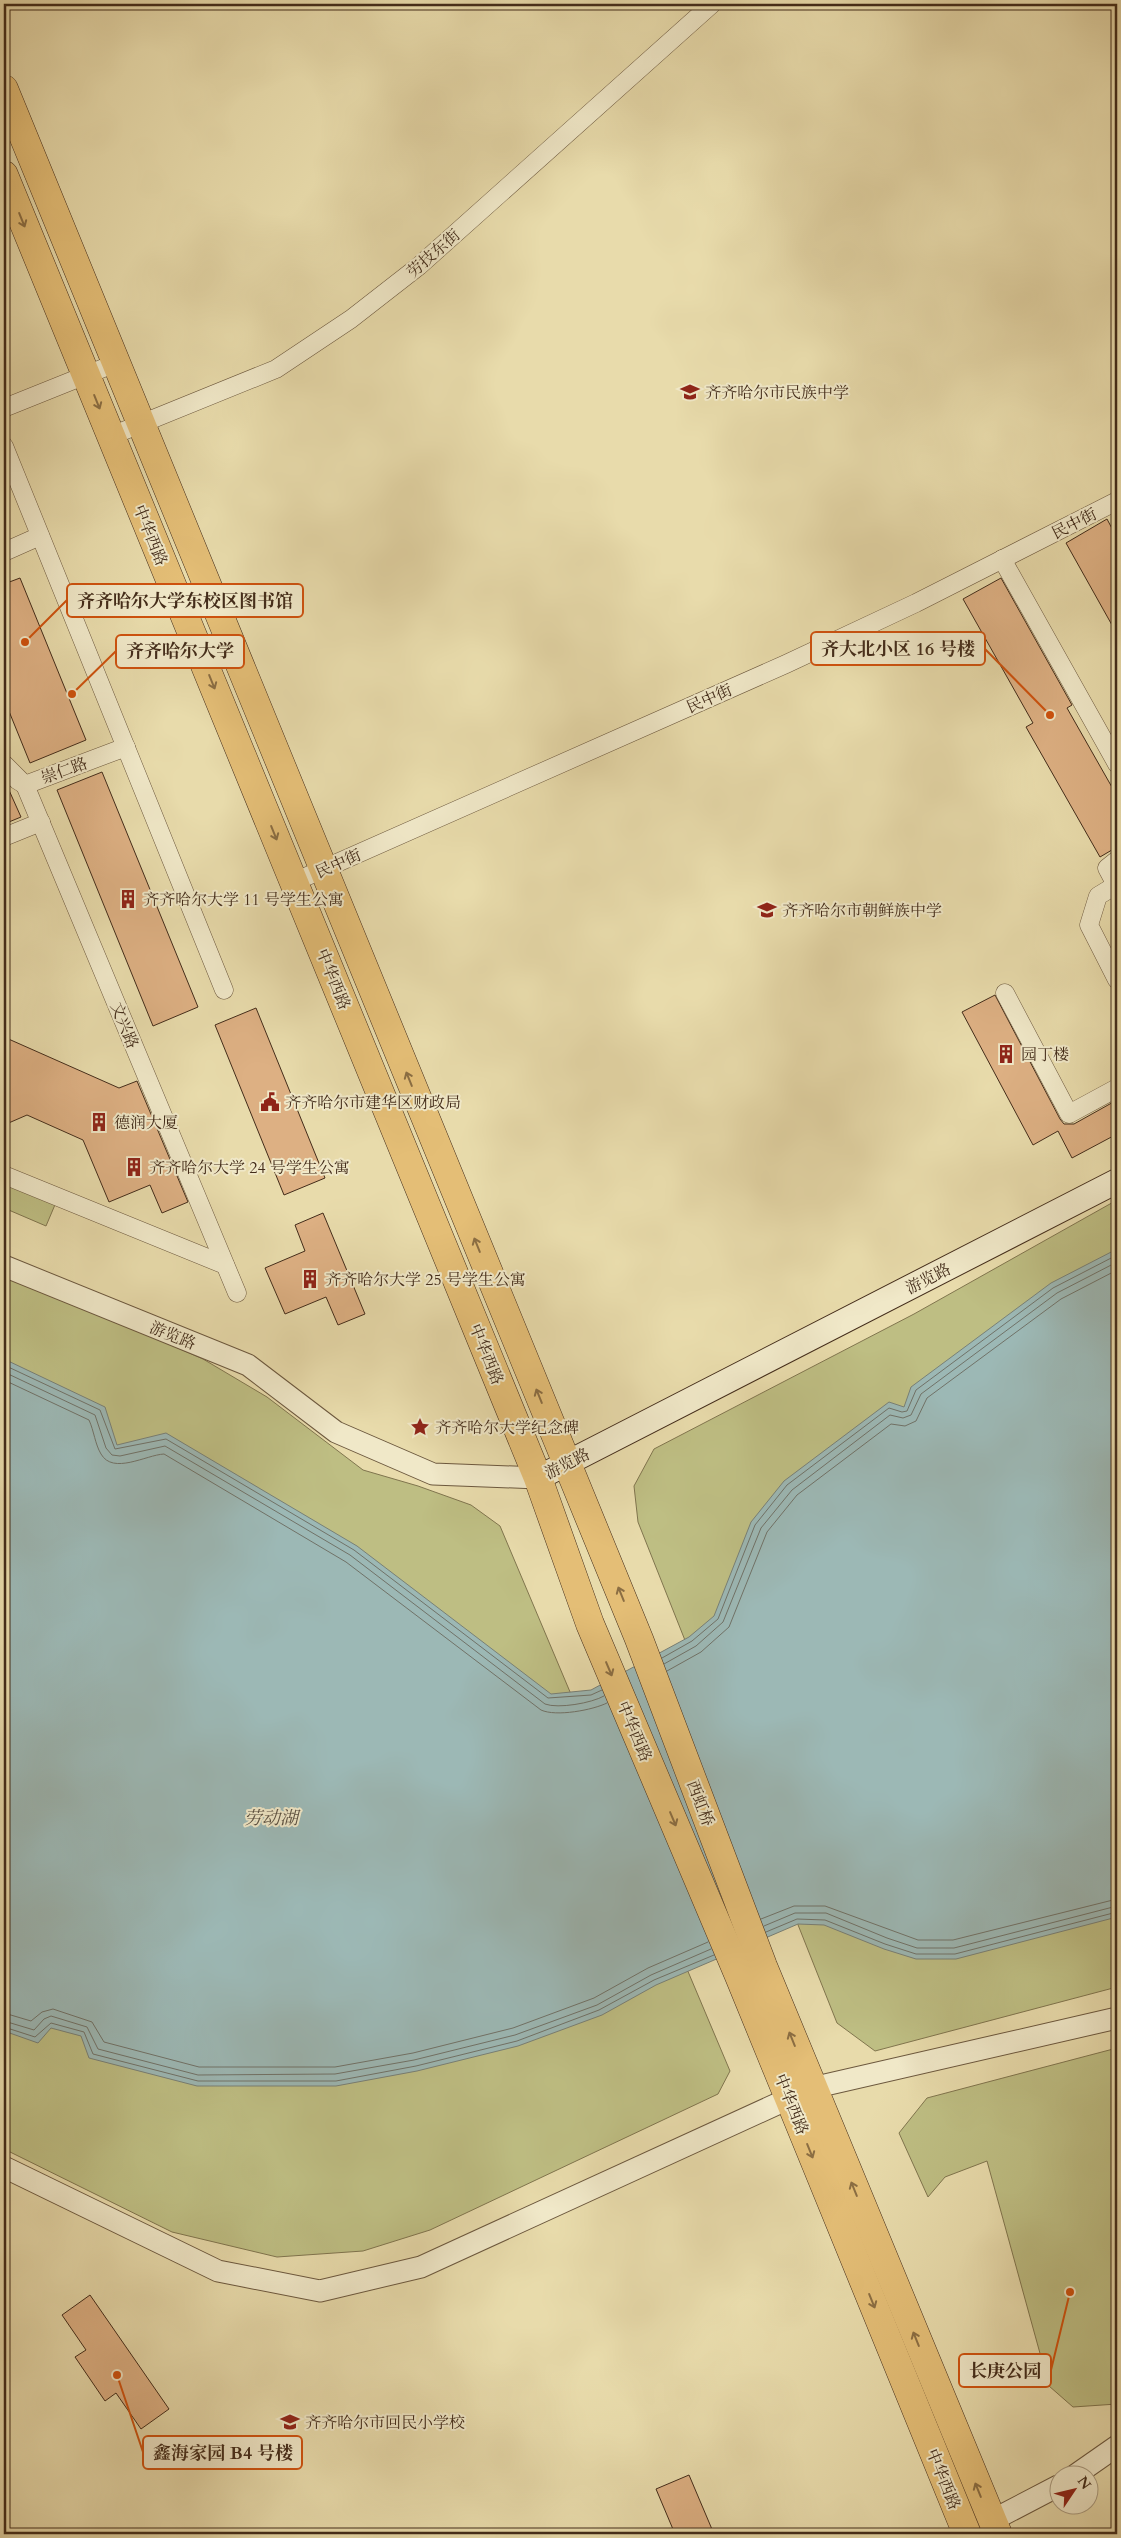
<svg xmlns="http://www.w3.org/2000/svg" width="1121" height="2538" font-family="Cardo,'Noto Serif SC',serif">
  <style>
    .green { fill: #bebe83; stroke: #80754e }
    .water { fill: #9cb8b5; stroke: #788077 }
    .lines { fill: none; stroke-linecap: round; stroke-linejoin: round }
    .shore { stroke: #707268; stroke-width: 1 }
    .building { fill: #ddb083; stroke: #432c1a }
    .minor-casing { stroke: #6c583e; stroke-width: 19 }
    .tertiary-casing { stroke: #6c583e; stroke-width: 23 }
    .secondary-casing { stroke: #432c1a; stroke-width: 26 }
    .primary-casing { stroke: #432c1a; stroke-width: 29 }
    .minor { stroke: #f0e8c8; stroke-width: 18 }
    .tertiary { stroke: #f0e8c8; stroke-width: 21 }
    .secondary { stroke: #f0e8c8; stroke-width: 24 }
    .primary { stroke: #e4be76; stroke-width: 28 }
    .oneway { stroke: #8b6e43 }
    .labels { text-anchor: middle; stroke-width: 4; stroke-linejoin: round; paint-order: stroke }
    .street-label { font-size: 16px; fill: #432c1a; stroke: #f0e8c8 }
    .poi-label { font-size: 16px; fill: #432c1a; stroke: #f0e8c8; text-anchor: start }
    .water-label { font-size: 18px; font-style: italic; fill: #594f41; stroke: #f0e8c8 }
    .leader { fill: none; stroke: #cf520e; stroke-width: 2 }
    .callout-dot { fill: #cf520e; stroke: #f0e8c8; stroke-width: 2 }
    .callout { fill: #f0e8c8; stroke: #cf520e; stroke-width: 2 }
    .callout-label { font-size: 18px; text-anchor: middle; font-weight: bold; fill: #432c1a }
  </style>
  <rect width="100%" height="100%" fill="#e8dbab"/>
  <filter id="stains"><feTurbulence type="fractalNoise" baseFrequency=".004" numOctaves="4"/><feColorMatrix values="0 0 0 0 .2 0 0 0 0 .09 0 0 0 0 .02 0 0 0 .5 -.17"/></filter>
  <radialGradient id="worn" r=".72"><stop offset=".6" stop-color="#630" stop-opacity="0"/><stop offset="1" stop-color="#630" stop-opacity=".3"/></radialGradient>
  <!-- green -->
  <g class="green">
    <path d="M10,1180l47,20 -11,26 -42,-18v-14z"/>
    <path d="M1117,1200v787l-242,64 -38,-28 -199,-501 -4,-36 20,-37 260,-135z"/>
    <path d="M4,1276l80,31 119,52 64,38 96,73 55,16 53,19 29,21 230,545 -12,23 -288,136 -67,21 -86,6 -105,-25 -168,-83z"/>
    <path d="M1117,2048v356l-44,3 -24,-21 -62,-225 -42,16 -17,20 -29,-64 28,-35z"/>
  </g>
  <!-- water -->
  <path class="water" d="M1117,1249v668l-161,42h-40l-32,-10 -60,-24 -26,-1 -142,61 -54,30 -84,31 -101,25 -81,15h-139l-108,-28 -8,-22 -30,-8 -13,15 -34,-12v-672l101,48 12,38 49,-12 191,113 194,148 40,-4 98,-53 25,-21 37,-94 33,-41 105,-79 15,5 7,-20 140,-104z"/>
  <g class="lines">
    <!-- shore -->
    <g class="shore">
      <path d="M4,1365l96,45 15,39 51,-10 188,111 194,148 43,-3 11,-5"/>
      <path d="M4,1372l91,43 11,33 6,7 8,1 45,-10 185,109 195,149c13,5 47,-1 59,-8"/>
      <path d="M4,1380l85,40c5,11 6,24 12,34 12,21 45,1 63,0l182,108 195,148c15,7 52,0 66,-7"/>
      <path d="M662,1658l30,-17 26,-22 37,-94 32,-40 102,-77 13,4 5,-1 9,-21 137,-102 64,-33"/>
      <path d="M664,1664l32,-18 27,-24 38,-94 31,-38 98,-75 13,3 8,-3 10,-21 136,-101 60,-31"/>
      <path d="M667,1671l34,-19 28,-25 38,-95 30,-37 94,-71 14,2 11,-5 11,-23 134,-99 56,-29"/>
      <path d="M761,1919l33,-13h31l93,34h35l164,-41"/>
      <path d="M764,1926l31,-13h31l61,25 30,10h37l163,-42"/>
      <path d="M766,1932l31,-13 28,1 60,24 31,10h39l162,-42"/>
      <path d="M4,2013l27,8 11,-9 11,-3 39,13 12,20 95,25h136l78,-14 100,-25 81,-30 54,-30 60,-26"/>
      <path d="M4,2021l30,9 10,-11 7,-3 36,11 11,22 100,26 137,-1 79,-14 101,-25 82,-30 54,-30 60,-26"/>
      <path d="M4,2027l31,10 16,-14 33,9 9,22 105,27h138l80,-15 101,-25 82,-31 55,-30 60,-25"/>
    </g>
  </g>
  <!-- building -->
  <g class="building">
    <path d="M1107,519l10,19v96l-51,-91z"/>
    <path d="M20,578l66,162 -56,23 -26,-64v-115z"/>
    <path d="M1001,578l71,127 -5,3 50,88v51l-17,10 -74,-130 7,-4 -70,-124z"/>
    <path d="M102,772l96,235 -45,19 -96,-236z"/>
    <path d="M4,779l17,38 -17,7z"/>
    <path d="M995,995l65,124 4,5h10l43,-24v34l-45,24 -14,-27 -25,14 -71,-133z"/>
    <path d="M256,1008l69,170 -41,17 -69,-170z"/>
    <path d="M4,1037l115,51 18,-7 51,121 -26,11 -12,-28 -41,17 -26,-62 -56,-25 -23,10z"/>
    <path d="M323,1213l42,101 -27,11 -12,-28 -41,17 -20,-46 40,-17 -10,-26z"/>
    <path d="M90,2295l79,114 -28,20 -25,-36 -11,8 -30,-44 11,-7 -24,-35z"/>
    <path d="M689,2475l25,59h-39l-19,-45z"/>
  </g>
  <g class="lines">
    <!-- minor casing -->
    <g class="minor-casing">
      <g id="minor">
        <path d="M4,408l112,-45"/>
        <path d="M111,436l165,-67 75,-50 68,-53 293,-262"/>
        <path d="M4,446l220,544"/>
        <path d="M4,552l36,-16"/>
        <path d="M1002,559l115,205"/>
        <path d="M4,764l21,21 212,508"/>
        <path d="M17,780l8,5 101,-38"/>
        <path d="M4,837l37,-15"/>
        <path d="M1117,860l-10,8 9,17 -18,11 -9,29 28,55"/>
        <path d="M294,882l492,-218 130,-61 201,-102"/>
        <path d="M1005,993l64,121 48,-26"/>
        <path d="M4,1175l221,90"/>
      </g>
    </g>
    <!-- tertiary casing -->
    <g class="tertiary-casing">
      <g id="tertiary">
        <path d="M4,1266l244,99 88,67 97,42 105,4"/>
        <path d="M4,2167l214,104 102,20 101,-24 391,-179 305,-70"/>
        <path d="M1074,2476l43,-30"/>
        <path d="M991,2521l67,-35"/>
      </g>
    </g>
    <!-- secondary casing -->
    <g class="secondary-casing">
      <path id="secondary" d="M538,1478l579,-297"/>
    </g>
    <!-- primary casing -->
    <g class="primary-casing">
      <g id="primary">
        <path d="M4,89l635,1550 124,327 235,568"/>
        <path d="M4,175l534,1303 52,146 149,352 228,558"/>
      </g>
    </g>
    <!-- minor -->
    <use href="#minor" class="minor"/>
    <!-- tertiary -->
    <use href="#tertiary" class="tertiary"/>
    <!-- secondary -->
    <use href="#secondary" class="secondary"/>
    <!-- primary -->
    <use href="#primary" class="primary"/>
  </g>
  <!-- one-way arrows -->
  <defs><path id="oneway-shaft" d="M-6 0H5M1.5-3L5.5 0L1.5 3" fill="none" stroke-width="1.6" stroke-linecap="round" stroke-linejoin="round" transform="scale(1.25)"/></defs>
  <g class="oneway">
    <use href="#oneway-shaft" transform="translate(22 220) rotate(68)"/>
    <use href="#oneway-shaft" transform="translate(97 402) rotate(68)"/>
    <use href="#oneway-shaft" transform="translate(212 682) rotate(68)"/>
    <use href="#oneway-shaft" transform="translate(274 833) rotate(68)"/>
    <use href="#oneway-shaft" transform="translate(409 1079) rotate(-112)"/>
    <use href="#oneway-shaft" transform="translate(477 1245) rotate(-112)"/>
    <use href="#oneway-shaft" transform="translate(539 1396) rotate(-112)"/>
    <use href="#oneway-shaft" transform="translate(621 1594) rotate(-112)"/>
    <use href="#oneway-shaft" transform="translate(609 1669) rotate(67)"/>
    <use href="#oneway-shaft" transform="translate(673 1819) rotate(67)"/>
    <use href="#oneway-shaft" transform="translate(792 2039) rotate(-112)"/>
    <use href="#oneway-shaft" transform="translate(810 2151) rotate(68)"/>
    <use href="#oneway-shaft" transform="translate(854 2189) rotate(-112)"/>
    <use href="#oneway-shaft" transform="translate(872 2301) rotate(68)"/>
    <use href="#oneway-shaft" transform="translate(916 2339) rotate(-112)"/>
    <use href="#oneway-shaft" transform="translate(978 2490) rotate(-112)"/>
  </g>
  <!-- icons -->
  <defs>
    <g id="school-bare" transform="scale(1.5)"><path d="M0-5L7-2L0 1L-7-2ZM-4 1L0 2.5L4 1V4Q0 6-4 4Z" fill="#8f2418" stroke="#f0e8c8" stroke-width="2.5" paint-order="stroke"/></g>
    <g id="building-bare" transform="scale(1.5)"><path d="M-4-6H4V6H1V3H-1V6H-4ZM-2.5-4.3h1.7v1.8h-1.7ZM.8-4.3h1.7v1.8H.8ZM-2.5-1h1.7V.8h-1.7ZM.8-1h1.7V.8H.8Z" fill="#8f2418" stroke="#f0e8c8" stroke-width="2.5" paint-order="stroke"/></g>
    <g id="civic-bare" transform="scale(1.5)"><path d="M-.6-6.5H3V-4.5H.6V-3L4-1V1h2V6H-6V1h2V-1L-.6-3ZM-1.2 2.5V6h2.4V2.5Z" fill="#8f2418" stroke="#f0e8c8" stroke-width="2.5" paint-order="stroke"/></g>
    <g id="sight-bare" transform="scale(1.5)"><path d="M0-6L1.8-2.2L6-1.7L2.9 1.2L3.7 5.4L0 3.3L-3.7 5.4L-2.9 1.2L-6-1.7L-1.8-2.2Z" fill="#8f2418" stroke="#f0e8c8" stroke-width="2.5" paint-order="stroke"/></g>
  </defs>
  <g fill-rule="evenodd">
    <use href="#school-bare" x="690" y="392"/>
    <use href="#building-bare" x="128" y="899"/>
    <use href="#school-bare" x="767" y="910"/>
    <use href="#building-bare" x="1006" y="1054"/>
    <use href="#civic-bare" x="270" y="1102"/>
    <use href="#building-bare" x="99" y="1122"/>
    <use href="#building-bare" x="134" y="1167"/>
    <use href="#building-bare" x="310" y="1279"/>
    <use href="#sight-bare" x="420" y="1427"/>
    <use href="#school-bare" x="290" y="2422"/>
  </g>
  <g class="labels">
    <!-- street labels -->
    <g class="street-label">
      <text transform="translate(433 253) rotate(-41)" y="6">劳技东街</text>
      <text transform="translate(1074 523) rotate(-27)" y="6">民中街</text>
      <text transform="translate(151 535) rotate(68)" y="6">中华西路</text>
      <text transform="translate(709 698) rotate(-24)" y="6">民中街</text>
      <text transform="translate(64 770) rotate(-20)" y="6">崇仁路</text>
      <text transform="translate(338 863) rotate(-24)" y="6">民中街</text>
      <text transform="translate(334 979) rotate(68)" y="6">中华西路</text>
      <text transform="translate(125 1025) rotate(68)" y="6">文兴路</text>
      <text transform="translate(928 1278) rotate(-27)" y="6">游览路</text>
      <text transform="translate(173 1335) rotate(22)" y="6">游览路</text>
      <text transform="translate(487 1354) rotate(68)" y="6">中华西路</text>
      <text transform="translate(567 1463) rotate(-27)" y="6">游览路</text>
      <text transform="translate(635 1731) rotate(67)" y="6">中华西路</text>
      <text transform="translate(701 1803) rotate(69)" y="6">西虹桥</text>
      <text transform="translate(792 2104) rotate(68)" y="6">中华西路</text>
      <text transform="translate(944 2479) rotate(68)" y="6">中华西路</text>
    </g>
    <!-- poi labels -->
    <g class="poi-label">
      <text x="705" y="398">齐齐哈尔市民族中学</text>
      <text x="143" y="905">齐齐哈尔大学 11 号学生公寓</text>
      <text x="782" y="916">齐齐哈尔市朝鲜族中学</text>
      <text x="1021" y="1060">园丁楼</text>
      <text x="285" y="1108">齐齐哈尔市建华区财政局</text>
      <text x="114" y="1128">德润大厦</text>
      <text x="149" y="1173">齐齐哈尔大学 24 号学生公寓</text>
      <text x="325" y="1285">齐齐哈尔大学 25 号学生公寓</text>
      <text x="435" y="1433">齐齐哈尔大学纪念碑</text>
      <text x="305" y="2428">齐齐哈尔市回民小学校</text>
    </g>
    <!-- water labels -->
    <g class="water-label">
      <text x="271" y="1824">劳动湖</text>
    </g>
  </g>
  <!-- callouts -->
  <path class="leader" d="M25 642L67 600M1050 715L985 649M72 694L116 651M1070 2292L1051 2370M117 2375L143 2452"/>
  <g class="callout-dot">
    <circle cx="25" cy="642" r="5"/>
    <circle cx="1050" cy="715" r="5"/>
    <circle cx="72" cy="694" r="5"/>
    <circle cx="1070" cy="2292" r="5"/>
    <circle cx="117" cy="2375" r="5"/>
  </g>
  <g class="callout">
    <rect x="67" y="584" width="236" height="33" rx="5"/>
    <rect x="811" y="632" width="174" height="33" rx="5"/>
    <rect x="116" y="635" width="128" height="33" rx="5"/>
    <rect x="959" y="2354" width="92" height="33" rx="5"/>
    <rect x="143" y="2436" width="159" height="33" rx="5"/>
  </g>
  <g class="callout-label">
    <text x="185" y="607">齐齐哈尔大学东校区图书馆</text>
    <text x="898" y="655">齐大北小区 16 号楼</text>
    <text x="180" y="657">齐齐哈尔大学</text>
    <text x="1005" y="2377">长庚公园</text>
    <text x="223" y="2459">鑫海家园 B4 号楼</text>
  </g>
  <!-- margin -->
  <rect width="1121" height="2538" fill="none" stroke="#e8dbab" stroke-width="20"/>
  <rect x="5" y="5" width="1111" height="2528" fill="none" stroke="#432c1a" stroke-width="2.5"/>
  <rect x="10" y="10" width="1101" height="2518" fill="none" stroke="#432c1a"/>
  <!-- north arrow -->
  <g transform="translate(1074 2490) rotate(55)"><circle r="24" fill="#f0e8c8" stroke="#ab9d82"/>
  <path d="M0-4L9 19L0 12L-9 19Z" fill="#8f2418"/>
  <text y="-8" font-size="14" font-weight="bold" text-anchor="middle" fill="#432c1a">N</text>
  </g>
  <rect width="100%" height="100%" filter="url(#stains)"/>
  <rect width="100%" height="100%" fill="url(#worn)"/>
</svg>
